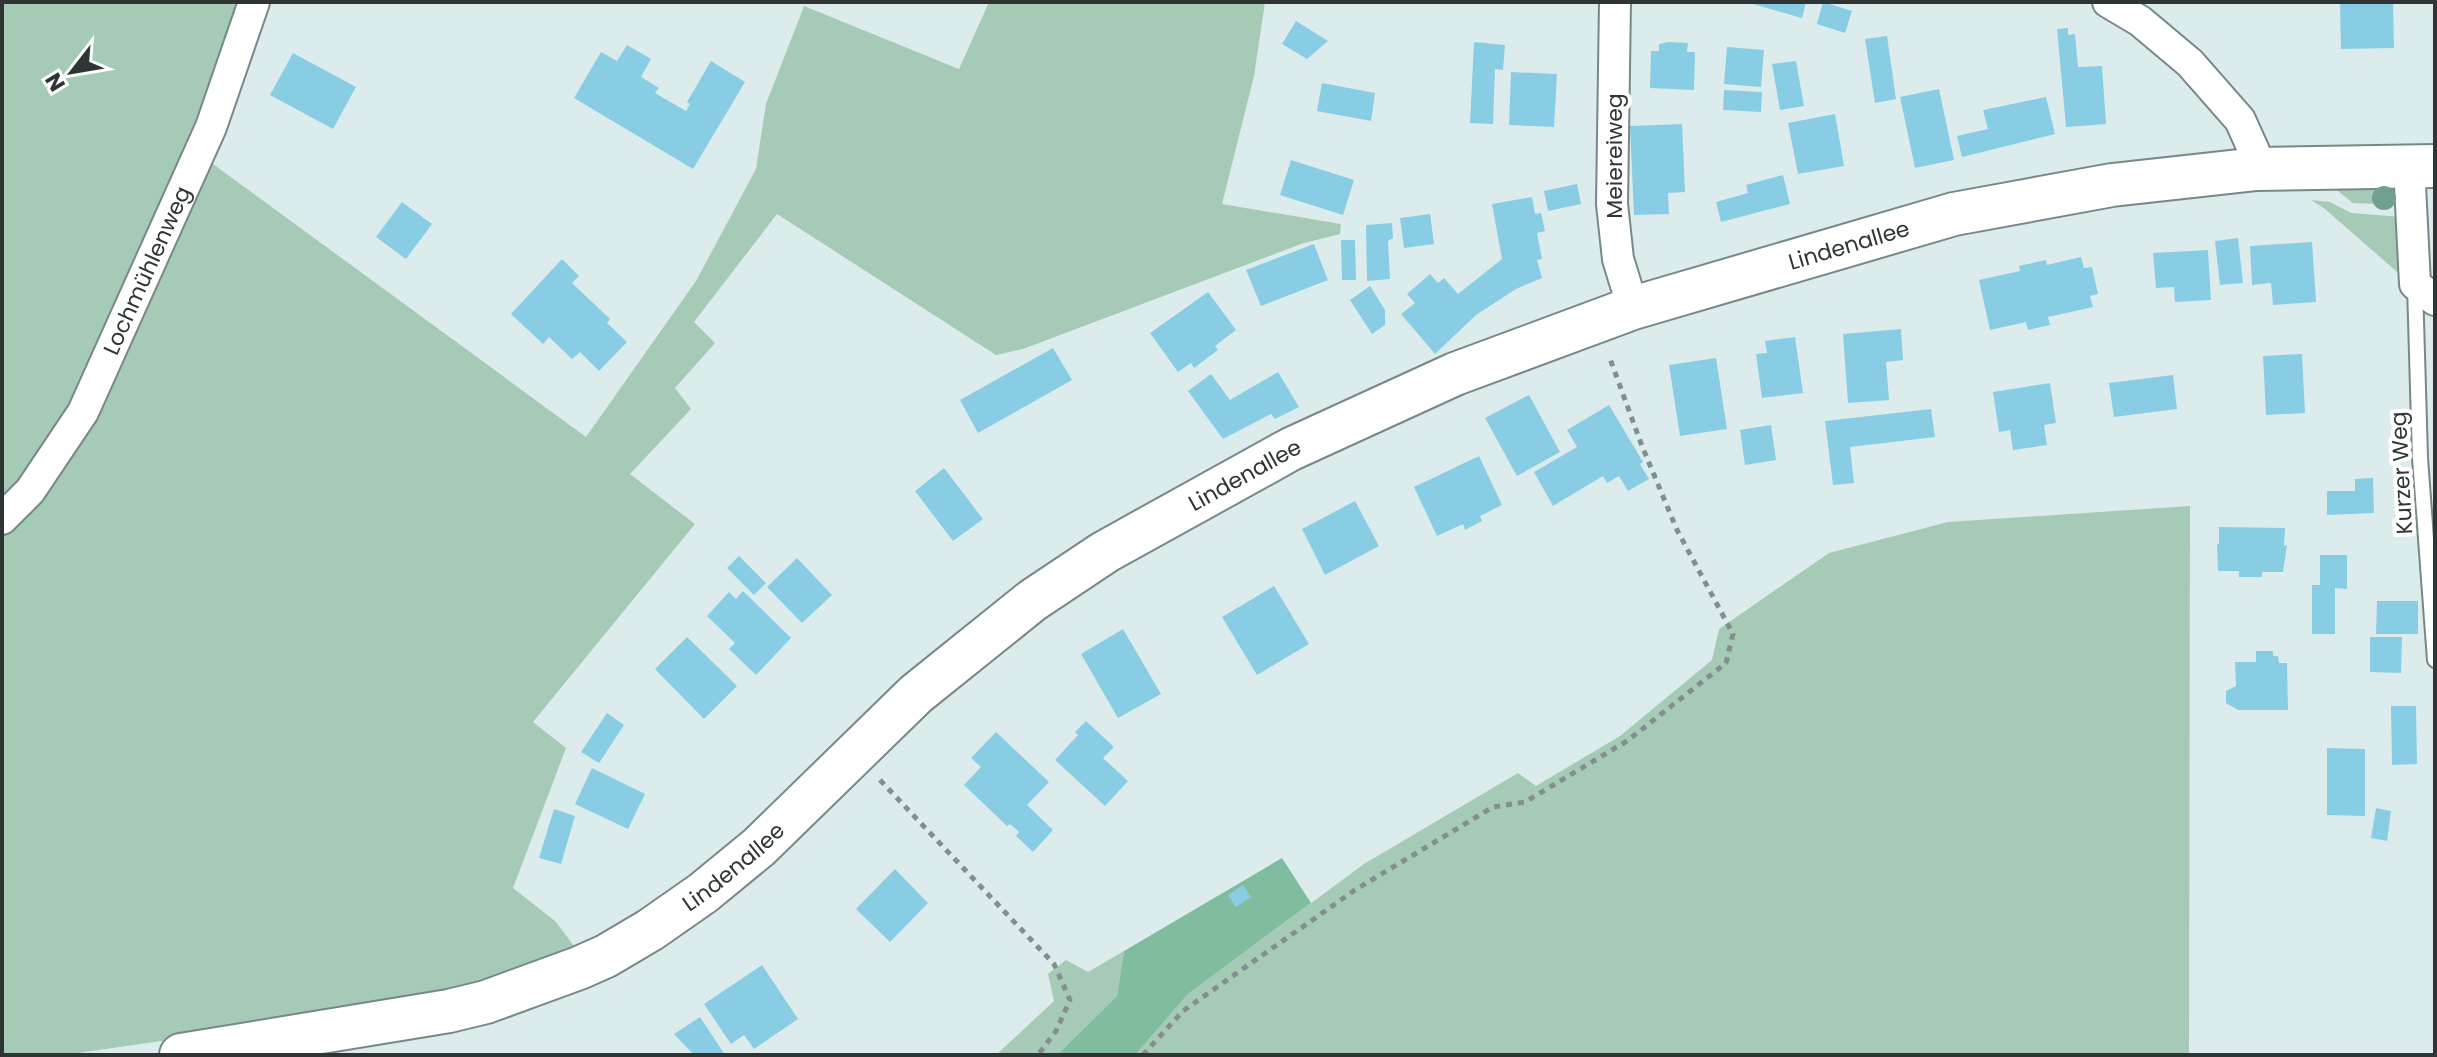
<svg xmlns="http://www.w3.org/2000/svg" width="2437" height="1057" font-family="Poppins,sans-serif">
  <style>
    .green { fill: #a5cbb6 }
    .forest { fill: #80bc9e }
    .building { fill: #89cde5 }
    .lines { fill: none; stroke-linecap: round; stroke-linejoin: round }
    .lane-casing { stroke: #788788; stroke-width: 18 }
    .street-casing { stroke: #788788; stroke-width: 34 }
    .secondary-casing { stroke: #788788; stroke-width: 46 }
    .path { stroke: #838e8e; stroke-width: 5; stroke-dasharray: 6 6; stroke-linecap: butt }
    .lane { stroke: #fff; stroke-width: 14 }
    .street { stroke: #fff; stroke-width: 30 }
    .secondary { stroke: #fff; stroke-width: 42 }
    .tree { fill: #72a090 }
    .labels { text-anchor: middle; stroke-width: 8; stroke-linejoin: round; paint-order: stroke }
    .street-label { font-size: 22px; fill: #2f3535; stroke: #fff }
  </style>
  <rect width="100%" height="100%" fill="#dceced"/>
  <!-- green -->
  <g class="green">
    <path d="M2,2h243l-41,121 -124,269 -78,116z"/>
    <path d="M989,2h276l-11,74 -32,128 119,20 -1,10 -36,9 -281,106 -27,6 -219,-141 -83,108 21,21 -40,45 16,21 -61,65 65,50 -162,198 33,26 -53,140 42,33 23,30 -98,36 -270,47 -146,21h-62v-523l207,-371 377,276 110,-156 60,-112 10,-65 38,-98 155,63z"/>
    <path d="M2400,183l1,22 -48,-2 -15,-12 -21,-7z"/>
    <path d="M2311,200l19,2 21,11 51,4 2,61 -79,-69z"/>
    <path d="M2190,506l-1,549h-1054l53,-61 176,-130 154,-91 18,13 84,-50 92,-76 7,-31 110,-76 119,-31z"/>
    <path d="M1124,951l-7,45 -60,59h-61l58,-54 -6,-27 18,-14 22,12z"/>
  </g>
  <!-- forest -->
  <path class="forest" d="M1282,858l29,45 -123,91 -53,61h-78l60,-59 7,-45z"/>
  <!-- building -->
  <g class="building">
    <path d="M1746,2h60l-4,16z"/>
    <path d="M1823,2l29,9 -7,22 -28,-9z"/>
    <path d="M2340,2h53l1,46 -53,1z"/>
    <path d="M1296,21l32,20 -21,18 -25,-15z"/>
    <path d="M2068,28v7l7,-1 3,33 24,-1 4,58 -40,3 -9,-98z"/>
    <path d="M1887,36l9,63 -21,4 -10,-64z"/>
    <path d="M1474,42l31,3 -2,25 -8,-1 -2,55 -23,-1z"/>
    <path d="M1669,42l19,1 -1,9h8l-1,38 -44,-2 1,-37h8v-7z"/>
    <path d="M627,45l24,14 -10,18 18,11 -4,5 31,18 4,-7 -3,-2 24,-41 34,21 -52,87 -119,-71 27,-46 16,9z"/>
    <path d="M1727,47l37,3 -3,37 -37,-3z"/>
    <path d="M293,53l63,34 -23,42 -63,-34z"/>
    <path d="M1796,61l8,45 -24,4 -8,-46z"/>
    <path d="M1511,72l46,2 -3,53 -45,-2z"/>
    <path d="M1322,83l53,10 -4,28 -54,-10z"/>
    <path d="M1939,89l15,71 -39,8 -15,-71z"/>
    <path d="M1724,90l38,2 -1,20 -38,-2z"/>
    <path d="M2046,97l9,37 -93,23 -5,-21 31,-7 -5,-19z"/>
    <path d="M1835,114l9,52 -46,8 -10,-51z"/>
    <path d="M1682,124l3,68 -17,1 1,21 -35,1 -4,-89z"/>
    <path d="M1291,160l63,20 -11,35 -63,-20z"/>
    <path d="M1783,175l7,29 -69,18 -5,-20 32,-9 -2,-8z"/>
    <path d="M1577,184l4,20 -33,7 -4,-20z"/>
    <path d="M1532,197l3,17 6,-1 4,18 -8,2 5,26 -5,1 5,18 -26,11 -40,26 -41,39 -34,-40 14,-11 -8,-9 23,-20 8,9 6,-5 14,16 44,-35 -10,-55z"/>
    <path d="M402,202l30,22 -26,35 -30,-22z"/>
    <path d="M1430,214l4,30 -30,4 -4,-30z"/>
    <path d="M1392,223l1,15 -5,3 2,38 -23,2 -1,-56z"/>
    <path d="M2238,238l5,45 -23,2 -5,-44z"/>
    <path d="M1341,240h14l1,40h-14z"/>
    <path d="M2312,242l4,60 -43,3 -2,-22 -19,2 -2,-39z"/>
    <path d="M1314,244l14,36 -67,26 -15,-36z"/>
    <path d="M2208,250l3,50 -36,2 -1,-15 -18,1 -3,-35z"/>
    <path d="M2081,257l3,11 8,-1 6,27 -8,2 3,11 -45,10 2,8 -22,5 -2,-8 -36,8 -11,-50 41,-9 -1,-5 27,-6 1,5z"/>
    <path d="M562,259l17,17 -7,7 38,36 -3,4 20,19 -28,29 -19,-19 -8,7 -23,-22 -6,7 -32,-30z"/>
    <path d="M1370,286l15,24v15l-13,9 -22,-34z"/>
    <path d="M1208,292l28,38 -21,16 3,4 -24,18 -3,-5 -13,9 -28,-39z"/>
    <path d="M1901,329l2,31 -17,2 3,38 -41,3 -5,-69z"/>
    <path d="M1795,337l8,56 -41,5 -6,-44 11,-1 -2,-12z"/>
    <path d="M1053,348l19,32 -94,53 -18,-33z"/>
    <path d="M2302,354l3,59 -39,2 -3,-59z"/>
    <path d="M1716,358l11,71 -47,7 -11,-71z"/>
    <path d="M1278,372l21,35 -24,12 -4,-5 -48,25 -35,-48 23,-17 19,26z"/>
    <path d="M2173,375l4,34 -63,8 -5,-34z"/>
    <path d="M2050,383l6,40 -12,2 3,20 -34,5 -3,-20 -11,2 -6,-40z"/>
    <path d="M1529,395l31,57 -43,24 -32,-58z"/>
    <path d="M1609,405l34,57 -3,2 9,15 -21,12 -9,-15 -12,7 -4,-7 -50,30 -19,-34 43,-25 -10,-17z"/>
    <path d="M1931,409l4,28 -85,10 4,36 -21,2 -8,-64z"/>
    <path d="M1771,425l5,35 -31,5 -5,-35z"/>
    <path d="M1479,456l23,49 -22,11 2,5 -17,9 -2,-6 -26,12 -23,-49z"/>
    <path d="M944,468l39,51 -30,22 -38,-50z"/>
    <path d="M2373,478l1,35 -47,2v-24h28v-12z"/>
    <path d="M1355,501l24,45 -54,29 -23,-46z"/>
    <path d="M2219,527l66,1 -1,18 3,-1 -4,27h-21v5h-23v-6h-21l-1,-27h2z"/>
    <path d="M2320,555h27v34l-12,-1v46h-23v-49h8z"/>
    <path d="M739,556l27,27 -12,12 -27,-27z"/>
    <path d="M797,558l35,37 -30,28 -35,-36z"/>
    <path d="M1274,586l35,58 -52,31 -35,-58z"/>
    <path d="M743,591l48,47 -35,37 -27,-26 6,-6 -28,-27 22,-24 7,7z"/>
    <path d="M2377,601h41v33h-42z"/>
    <path d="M1123,629l38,65 -43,24 -37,-64z"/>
    <path d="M687,637l50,49 -33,33 -49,-50z"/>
    <path d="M2370,637h32l-1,36 -31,-1z"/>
    <path d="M2256,651h17v5h5l1,7h8l1,47h-50l-12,-7v-12l10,-5 -1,-24h21z"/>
    <path d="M2391,706h25l1,58 -25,1z"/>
    <path d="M607,713l17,12 -25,38 -18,-11z"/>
    <path d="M1086,721l28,26 -11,11 25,23 -23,25 -50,-46 23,-25 -3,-3z"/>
    <path d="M996,732l53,50 -22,23 26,25 -20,22 -17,-16 3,-4 -9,-8 -3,2 -43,-41 17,-18 -10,-9z"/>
    <path d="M2327,748l38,1v67l-38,-1z"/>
    <path d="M592,768l53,26 -17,35 -53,-25z"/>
    <path d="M2376,808l15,3 -4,30 -16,-3z"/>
    <path d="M554,809l21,7 -14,48 -22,-6z"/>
    <path d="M895,869l33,34 -38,39 -34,-33z"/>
    <path d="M1243,885l8,12 -15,10 -8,-12z"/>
    <path d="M762,965l36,54 -44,30 -10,-14 -13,9 -27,-40z"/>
    <path d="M700,1017l25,38h-31l-20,-21z"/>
  </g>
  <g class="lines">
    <!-- lane casing -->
    <g class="lane-casing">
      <path id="lane" d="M2415,285l5,173 15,202"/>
    </g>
    <!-- street casing -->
    <g class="street-casing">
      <g id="street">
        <path d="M1615,2l-3,202 6,55 15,49"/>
        <path d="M2108,2l32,19 50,42 50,57 14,31 3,18"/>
        <path d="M2409,166l6,118 20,16"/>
        <path id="s1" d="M2,519l28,-28 53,-79 128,-285 43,-125"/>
      </g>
    </g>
    <!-- secondary casing -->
    <g class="secondary-casing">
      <g id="secondary">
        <path id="s2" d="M181,1055l268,-44 37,-9 93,-34 27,-12 44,-26 53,-37 56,-46 157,-153 117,-94 72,-48 186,-103 164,-75 178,-66 321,-94 158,-29 145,-16 178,-3"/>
      </g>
    </g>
    <!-- path -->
    <g class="path">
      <path d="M880,780l174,184 16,36 -14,31 -18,24"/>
      <path d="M1143,1055l40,-44 172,-121 138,-83 32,-5 102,-61 99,-78 7,-29 -56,-104 -35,-84 -33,-90"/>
    </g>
    <!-- lane -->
    <use href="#lane" class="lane"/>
    <!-- street -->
    <use href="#street" class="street"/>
    <!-- secondary -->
    <use href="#secondary" class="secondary"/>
  </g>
  <!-- trees -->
  <circle class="tree" cx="2384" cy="198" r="12"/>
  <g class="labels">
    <!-- street labels -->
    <g class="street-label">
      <text transform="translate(1614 156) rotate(-90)" y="8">Meiereiweg</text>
      <text dy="8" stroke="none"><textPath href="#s2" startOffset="1890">Lindenallee</textPath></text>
      <text dy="8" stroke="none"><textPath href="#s1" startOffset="290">Lochmühlenweg</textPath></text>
      <text transform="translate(2401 473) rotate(-93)" y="8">Kurzer Weg</text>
      <text dy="8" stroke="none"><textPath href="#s2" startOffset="1242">Lindenallee</textPath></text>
      <text dy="8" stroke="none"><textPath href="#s2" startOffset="594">Lindenallee</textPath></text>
    </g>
  </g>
  <!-- border -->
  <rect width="2437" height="1057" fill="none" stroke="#2f3535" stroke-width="8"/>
  <!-- north arrow -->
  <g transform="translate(72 72) rotate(239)" stroke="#ffffff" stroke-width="6" paint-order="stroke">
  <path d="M0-6L14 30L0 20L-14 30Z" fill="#2f3535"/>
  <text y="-12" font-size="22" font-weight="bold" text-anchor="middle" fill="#2f3535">N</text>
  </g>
</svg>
